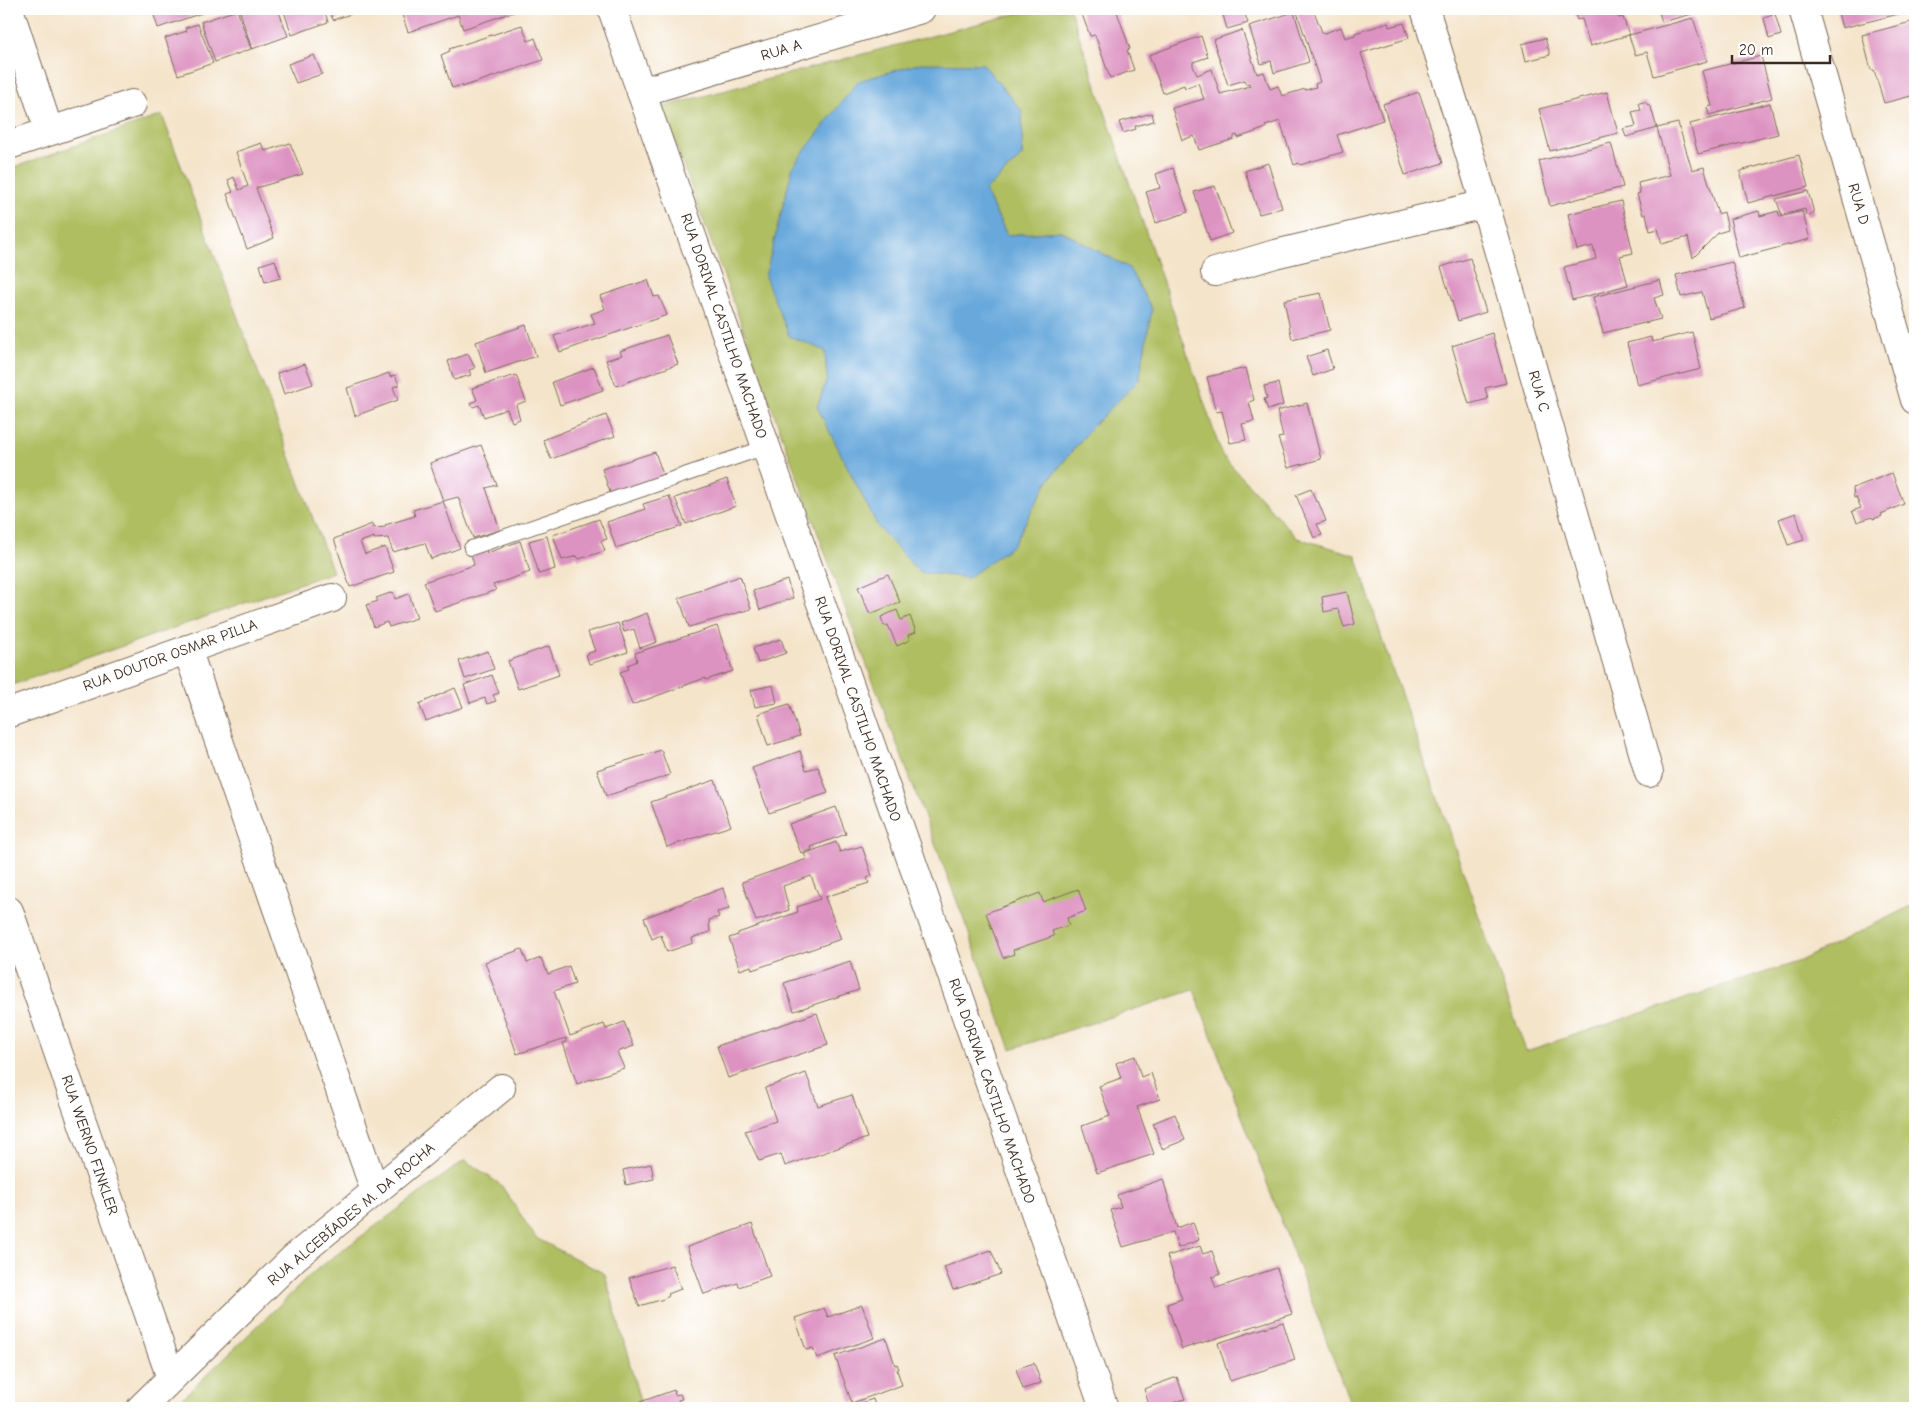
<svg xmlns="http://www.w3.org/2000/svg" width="1924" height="1417" font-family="'Comic Neue',sans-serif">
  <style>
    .green { fill: #afbe60; stroke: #75743f; fill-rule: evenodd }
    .water { fill: #67a8db; stroke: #51697c }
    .building { fill: #dd93c1 }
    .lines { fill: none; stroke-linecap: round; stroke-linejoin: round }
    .service-casing { stroke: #7c6b5a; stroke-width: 16 }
    .minor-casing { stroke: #7c6b5a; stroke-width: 30 }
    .service { stroke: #fff; stroke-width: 14 }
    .minor { stroke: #fff; stroke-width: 28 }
    .labels { text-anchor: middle; stroke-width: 4; stroke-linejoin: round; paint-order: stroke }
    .street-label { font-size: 15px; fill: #3b2a1e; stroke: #fff }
  </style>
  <rect width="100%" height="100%" fill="#fff"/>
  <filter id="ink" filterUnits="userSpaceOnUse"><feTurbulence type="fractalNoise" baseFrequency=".02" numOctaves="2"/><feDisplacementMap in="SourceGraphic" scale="10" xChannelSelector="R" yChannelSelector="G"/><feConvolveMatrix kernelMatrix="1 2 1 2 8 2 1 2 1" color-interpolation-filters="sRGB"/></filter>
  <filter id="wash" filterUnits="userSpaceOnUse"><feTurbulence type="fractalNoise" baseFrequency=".0096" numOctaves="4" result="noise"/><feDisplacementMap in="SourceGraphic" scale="20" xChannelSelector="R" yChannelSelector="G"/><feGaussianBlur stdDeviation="1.12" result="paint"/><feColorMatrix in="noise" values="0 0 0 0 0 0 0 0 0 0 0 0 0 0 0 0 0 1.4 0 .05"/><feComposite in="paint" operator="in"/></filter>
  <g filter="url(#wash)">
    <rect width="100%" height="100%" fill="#f4e4ca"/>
    <!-- green -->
    <g class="green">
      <path d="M1034,9h36l152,446 75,83 59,17 29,93 141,403 274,-90 115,-57v504h-563l-158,-418 -183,59 -50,-137 -114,-299 -185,-506zM1022,111v45l-37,34 22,45 54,-4 68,37 -39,161 -42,52 -35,64 -196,-138 10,-28 -2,-28z"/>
      <path d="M162,115l171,457 -324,114v-517z"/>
      <path d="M465,1160l36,25 35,53 69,36 37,134h-470l145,-139z"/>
    </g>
    <!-- water -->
    <path class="water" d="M921,63l62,1 39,47v45l-37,35 22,44 54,-4 68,37 23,41 -13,71 -49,49 -42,52 -35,64 -45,33 -49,-6 -41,-45 -61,-120 10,-28 -2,-28 -36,-15 -24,-59 28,-111 65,-85z"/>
    <g id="blocks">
      <!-- building -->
      <g class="building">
        <path d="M152,9h48l2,4 -44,15z"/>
        <path d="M239,9h39l10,27 -36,13z"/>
        <path d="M283,9h41l4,13 -36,13z"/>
        <path d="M329,9h36l-32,11z"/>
        <path d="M400,9h122l-59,20 -5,-14 -50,17z"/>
        <path d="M1080,9h36l14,40 -3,1 7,20 -24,8 -15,-43 -5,1z"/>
        <path d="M1215,9h18l-17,5z"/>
        <path d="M1243,9l5,14 -21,6 -4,-14z"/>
        <path d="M1296,9h17l9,23 3,1 16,-6 4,11 10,-3v-2l33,-10 1,4 15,-4 5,15 -48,15 22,67 -46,15 6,17 -43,13 -1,-2 -5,2 -14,-44 -15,5 1,2 -28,10 -1,-3 -3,1v3l-35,11 -5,-14 -12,4 -10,-32 32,-9 -6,-16 -13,5 -1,-3 -21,8 -14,-38 52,-19 7,21 -15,5v4l4,9 15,-6 8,25 30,-8 -1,-3 -3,1 -1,-4 -17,5 -15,-45 29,-10 15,44 7,-2 6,17 8,-3 4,10 23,-7 1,1 10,-3 -1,-3 5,-2z"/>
        <path d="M1573,9h43l3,9 4,-1 6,18 -39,11 -8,-27 -5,1z"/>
        <path d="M1658,9h46v2l-42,11z"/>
        <path d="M1837,9h78v1l-73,18z"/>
        <path d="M237,10l14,39 -36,13 -14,-40z"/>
        <path d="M1294,12l15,50 -35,11 -3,-12 -10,3 -12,-38z"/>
        <path d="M1775,14l6,21 -12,4 -5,-21z"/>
        <path d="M1693,18l14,43 -53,15 -7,-24 -12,3 -6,-20z"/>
        <path d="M1915,21v74l-31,8 -10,-33h-3l-9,-35z"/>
        <path d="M198,24l15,39 -35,12 -13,-37 22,-7 -2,-3z"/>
        <path d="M522,25l6,16 7,-3 8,22 -81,27v-2l-10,3 -11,-33 9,-4 -1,-2z"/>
        <path d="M1545,38l5,17 -24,6 -4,-17z"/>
        <path d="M314,55l8,19 -26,9 -8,-19z"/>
        <path d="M1761,56l11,42 -63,17 -2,-8 5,-1 -10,-35z"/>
        <path d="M1419,92l24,71 -38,12 -22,-71z"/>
        <path d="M1607,92l11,41 -68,18 -11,-42z"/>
        <path d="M1645,102l6,6 6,20 -31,9 -3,-8 13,-3 -4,-14 9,-2 -2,-7z"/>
        <path d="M1770,103l8,31 -80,20 -8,-30z"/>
        <path d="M1152,113l2,8 -19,5 1,3 -13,4 -4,-11z"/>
        <path d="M1678,123l14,47 12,-3 14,47 6,-2 4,18 -10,3 -25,25 -5,-21 -26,7 -4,-15 -8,2 -4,-17 -3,1 -6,-21 3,-1 -2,-10 32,-8 -13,-47z"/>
        <path d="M261,143l4,8 25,-8 13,31 -47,14 18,50 -27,11 -20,-55 6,-2 -5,-12 6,-3 5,13 9,-4 -12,-34z"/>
        <path d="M1611,143l12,44 -73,19 -11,-45z"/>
        <path d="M1799,155l9,32 -60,16 -8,-32z"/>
        <path d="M1268,163l14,45 -23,6 -14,-43z"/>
        <path d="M1173,168l15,44 -32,11 -10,-31 14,-4 -4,-14z"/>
        <path d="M1215,186l17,47 -22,8 -16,-49z"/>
        <path d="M1808,191l6,22 -8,3 -1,-7 -23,6 -6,-16z"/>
        <path d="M1621,201l12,52 -13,3 8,29 -56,15 -8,-33 32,-8 -3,-13 -16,4 -9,-36z"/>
        <path d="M1759,211l1,5 18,-5 2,6 22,-6 8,28 -71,19 -9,-39z"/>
        <path d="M1470,258l16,54 -28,9 -17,-54z"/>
        <path d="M275,260l6,18 -16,4 -5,-17z"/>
        <path d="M1732,262l13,46 -36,10 -7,-26 -21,5 -5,-22z"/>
        <path d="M648,280l6,17 5,-1 8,19 -107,37 -6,-16 41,-13 -4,-9 14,-5 -5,-13z"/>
        <path d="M1660,280l4,15 -10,3 7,21 -58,14 -10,-36z"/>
        <path d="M1321,293l9,37 -38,9 -8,-39z"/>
        <path d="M526,325l10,31 -50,17 -10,-31z"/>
        <path d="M1692,332l9,37 -64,16 -10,-42 24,-6 1,5z"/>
        <path d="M1492,333l14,50 -21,5 3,11 -19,5 -17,-58z"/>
        <path d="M667,335l11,29 -62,22 -10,-26 16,-5 -2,-4z"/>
        <path d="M1327,350l6,19 -20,7 -7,-19z"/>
        <path d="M468,354l7,14 -6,2 2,5 -17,5 -6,-19z"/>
        <path d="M305,364l8,20 -29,10 -7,-21z"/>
        <path d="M594,367l9,23 -43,15 -8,-23z"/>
        <path d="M1246,368l8,32 -5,2 5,19 -12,3 4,16 -16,3 -8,-32 -6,1 -9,-35z"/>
        <path d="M389,373l1,4 5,-2 4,10 -6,2 5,13 -43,16 -8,-28z"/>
        <path d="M516,375l10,26 -10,4 4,14 -8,3 -5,-13 -23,8 -5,-12 -6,2 -2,-4 6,-3 -5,-12z"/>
        <path d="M1278,383l5,22 -15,5 -4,-11 3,-1 -3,-12z"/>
        <path d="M1307,403l14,56 -33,9 -10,-30 5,-1 -6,-26z"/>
        <path d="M606,415l9,21 -64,23 -8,-19z"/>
        <path d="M481,445l16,40 -11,3 14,42 -27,8 -15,-41 -15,4 -13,-38z"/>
        <path d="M655,452l9,25 -53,18 -9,-26z"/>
        <path d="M1892,473l12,31 -23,10 1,2 -9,3 -1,-2 -15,5 -5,-11 9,-3 -5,-11 -2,1 -1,-10z"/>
        <path d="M727,479l9,27 -50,18 -11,-26z"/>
        <path d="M1311,489l5,13 2,-1 8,20 -9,3 5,11 -8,3 -18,-43z"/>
        <path d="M669,496l13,30 -66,22 -9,-26 38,-13 -2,-5z"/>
        <path d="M443,501l17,47 -29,11 -6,-16 -32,9 -5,-14 -14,1v-2l-14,5 5,12 20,-7 9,25 -44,15 -16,-48 38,-15 1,4 13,-1 -1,-2 30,-9 -2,-6z"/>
        <path d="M1796,513l8,27 -16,5 -9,-26z"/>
        <path d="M599,519l8,20 -6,2 4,10 -26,8 -2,-3 -15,4 -9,-25z"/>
        <path d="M547,536l8,33 -16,5 -10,-33z"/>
        <path d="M520,541l10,31 -37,13 3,5 -61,21 -11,-29 50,-17 -4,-15 14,-4 3,7z"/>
        <path d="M888,574l12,28 -30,12 -12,-27z"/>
        <path d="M740,576l11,33 -62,18 -10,-29z"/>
        <path d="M787,580l6,18 -33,12 -7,-19z"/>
        <path d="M393,592l2,7 14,-5 8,24 -28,9 -2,-5 -13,5 -8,-22 12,-4 -2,-3z"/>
        <path d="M1347,592l8,32 -11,3 -6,-18 -14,3 -2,-15z"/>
        <path d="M897,610l4,10 9,-4 6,16 -8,3 2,5 -13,6 -9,-21 -4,1 -3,-9z"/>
        <path d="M647,613l10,29 -17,6 -6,-19 -10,3 -3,-9z"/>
        <path d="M618,623l10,29 -39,12 -3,-10 9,-3 -7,-19z"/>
        <path d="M717,626l16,45 -27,9 -1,-2 -73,27 -12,-33 9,-3 -1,-4 9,-4 -2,-8z"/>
        <path d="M781,639l5,14 -28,10 -5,-15z"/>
        <path d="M549,646l10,29 -41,14 -10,-28z"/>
        <path d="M488,651l6,18 -29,10 -6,-18z"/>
        <path d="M492,675l7,18 -6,2 3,6 -9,3 -2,-6 -15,5 -6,-18z"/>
        <path d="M773,685l4,18 -22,4 -4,-17z"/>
        <path d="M455,688l8,19 -37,14 -7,-17z"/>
        <path d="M789,704l11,32 -32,10 -10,-32z"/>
        <path d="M661,750l9,25 -64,21 -9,-26z"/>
        <path d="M800,751l6,19 12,-3 10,26 -59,20 -17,-45z"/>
        <path d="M715,780l16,46 -64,21 -16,-45z"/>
        <path d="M836,807l10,27 -35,13 1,3 -11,3 -12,-29z"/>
        <path d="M836,842l4,10 22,-6 10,30 -5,2 2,5 -44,14 16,42 -89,31 -1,-4 -11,4 -11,-32 9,-3v-2l60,-21 -1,-5 23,-8 -9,-23 -28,10 6,24 -33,11 -14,-39 65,-23 -3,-5z"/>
        <path d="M723,888l6,21 -12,3 2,5 -10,3 1,12 -18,6 1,5 -26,9 -6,-17 -9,4 -8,-21z"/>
        <path d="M1078,889l8,22 -19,7 2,7 -17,6 2,5 -41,14 1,4 -11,4 -17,-45 54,-20 3,9z"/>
        <path d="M522,949l5,14 14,-5 7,16 21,-8 6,18 -21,7 16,45 34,-12 2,5 18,-7 10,24 -17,6 7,16 -47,16 -14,-41 4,-1 -1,-4 -49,16 -32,-92z"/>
        <path d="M850,961l9,29 -65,21 -10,-28z"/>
        <path d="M817,1013l11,32 -100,33 -11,-32z"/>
        <path d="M1135,1056l6,21 10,-4 9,26 -23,8 17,47 -57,19 -15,-47 28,-10 -11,-30 22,-8 -5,-15z"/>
        <path d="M806,1073l12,33 34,-11 15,43 -82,28 -4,-12 -22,7 -14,-30 31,-10 -11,-33z"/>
        <path d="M1175,1114l10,26 -23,9 -9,-26z"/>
        <path d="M651,1164l3,15 -28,6 -3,-15z"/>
        <path d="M1163,1179l14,49 16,-6 6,18 -21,8 -5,-16 -50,15 -13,-37 11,-3 -4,-12z"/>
        <path d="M752,1224l18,52 -31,11 -1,-4 -34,11 -17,-47z"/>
        <path d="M1200,1246l3,8 9,-3 8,23 -8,3 4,11 61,-20 15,46 -110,35 -15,-45 15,-5 -15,-43z"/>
        <path d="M991,1250l10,24 -48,16 -9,-23z"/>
        <path d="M672,1265l9,24 -13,5 1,2 -5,3 -25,7 -10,-28z"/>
        <path d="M862,1305l12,33 -57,20 -4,-10 -7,2 -11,-32 29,-10 4,9z"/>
        <path d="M1283,1322l12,38 -65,21 -12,-38z"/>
        <path d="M886,1338l9,27 2,-1 2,5 -2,1 5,15 -50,18 -17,-47z"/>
        <path d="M1034,1363l7,20 -18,6 -7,-20z"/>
        <path d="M1177,1377l8,22 -27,9h-8l-6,-19z"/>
        <path d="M674,1390l1,5 5,-1 2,5 -4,1 3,8h-39l-2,-6z"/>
        <path d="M873,1399l3,9h-29z"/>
      </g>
    </g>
  </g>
  <g filter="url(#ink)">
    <use href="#blocks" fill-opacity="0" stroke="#7c6b5a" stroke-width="1"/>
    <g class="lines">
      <!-- service casing -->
      <g class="service-casing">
        <path id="service" d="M471,548l295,-101"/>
      </g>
      <!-- minor casing -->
      <g class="minor-casing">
        <g id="minor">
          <path d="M9,9l40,122"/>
          <path d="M612,9l492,1399"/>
          <path d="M1425,9l60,195 164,569"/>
          <path d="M1803,9l112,391"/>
          <path d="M641,92l280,-83"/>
          <path d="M9,145l123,-41"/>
          <path d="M1215,272l60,-18 210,-50"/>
          <path d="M187,649l188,542"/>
          <path d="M9,713l323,-115"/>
          <path d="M9,911l162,467"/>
          <path d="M141,1408l153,-150 207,-170"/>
        </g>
      </g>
      <!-- service -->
      <use href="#service" class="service"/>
      <!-- minor -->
      <use href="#minor" class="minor"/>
    </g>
  </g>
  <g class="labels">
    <!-- street labels -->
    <g class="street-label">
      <text transform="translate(781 50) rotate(-17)" y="5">RUA A</text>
      <text transform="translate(1859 204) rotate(74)" y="5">RUA D</text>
      <text transform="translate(724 326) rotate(71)" y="5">RUA DORIVAL CASTILHO MACHADO</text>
      <text transform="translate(1539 391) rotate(74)" y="5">RUA C</text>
      <text transform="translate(170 655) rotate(-20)" y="5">RUA DOUTOR OSMAR PILLA</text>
      <text transform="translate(858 709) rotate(71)" y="5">RUA DORIVAL CASTILHO MACHADO</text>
      <text transform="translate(992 1091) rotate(71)" y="5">RUA DORIVAL CASTILHO MACHADO</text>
      <text transform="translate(90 1145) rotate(71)" y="5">RUA WERNO FINKLER</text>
      <text transform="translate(351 1214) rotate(-40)" y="5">RUA ALCEBÍADES M. DA ROCHA</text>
    </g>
  </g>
  <!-- margin -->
  <rect width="1924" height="1417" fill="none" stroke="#fff" stroke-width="30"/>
  <!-- scale -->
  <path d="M1732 55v8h98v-8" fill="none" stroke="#3b2a1e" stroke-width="2.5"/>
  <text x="1739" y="55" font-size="15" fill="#3b2a1e" stroke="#ffffff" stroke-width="4" paint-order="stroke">20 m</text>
</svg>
